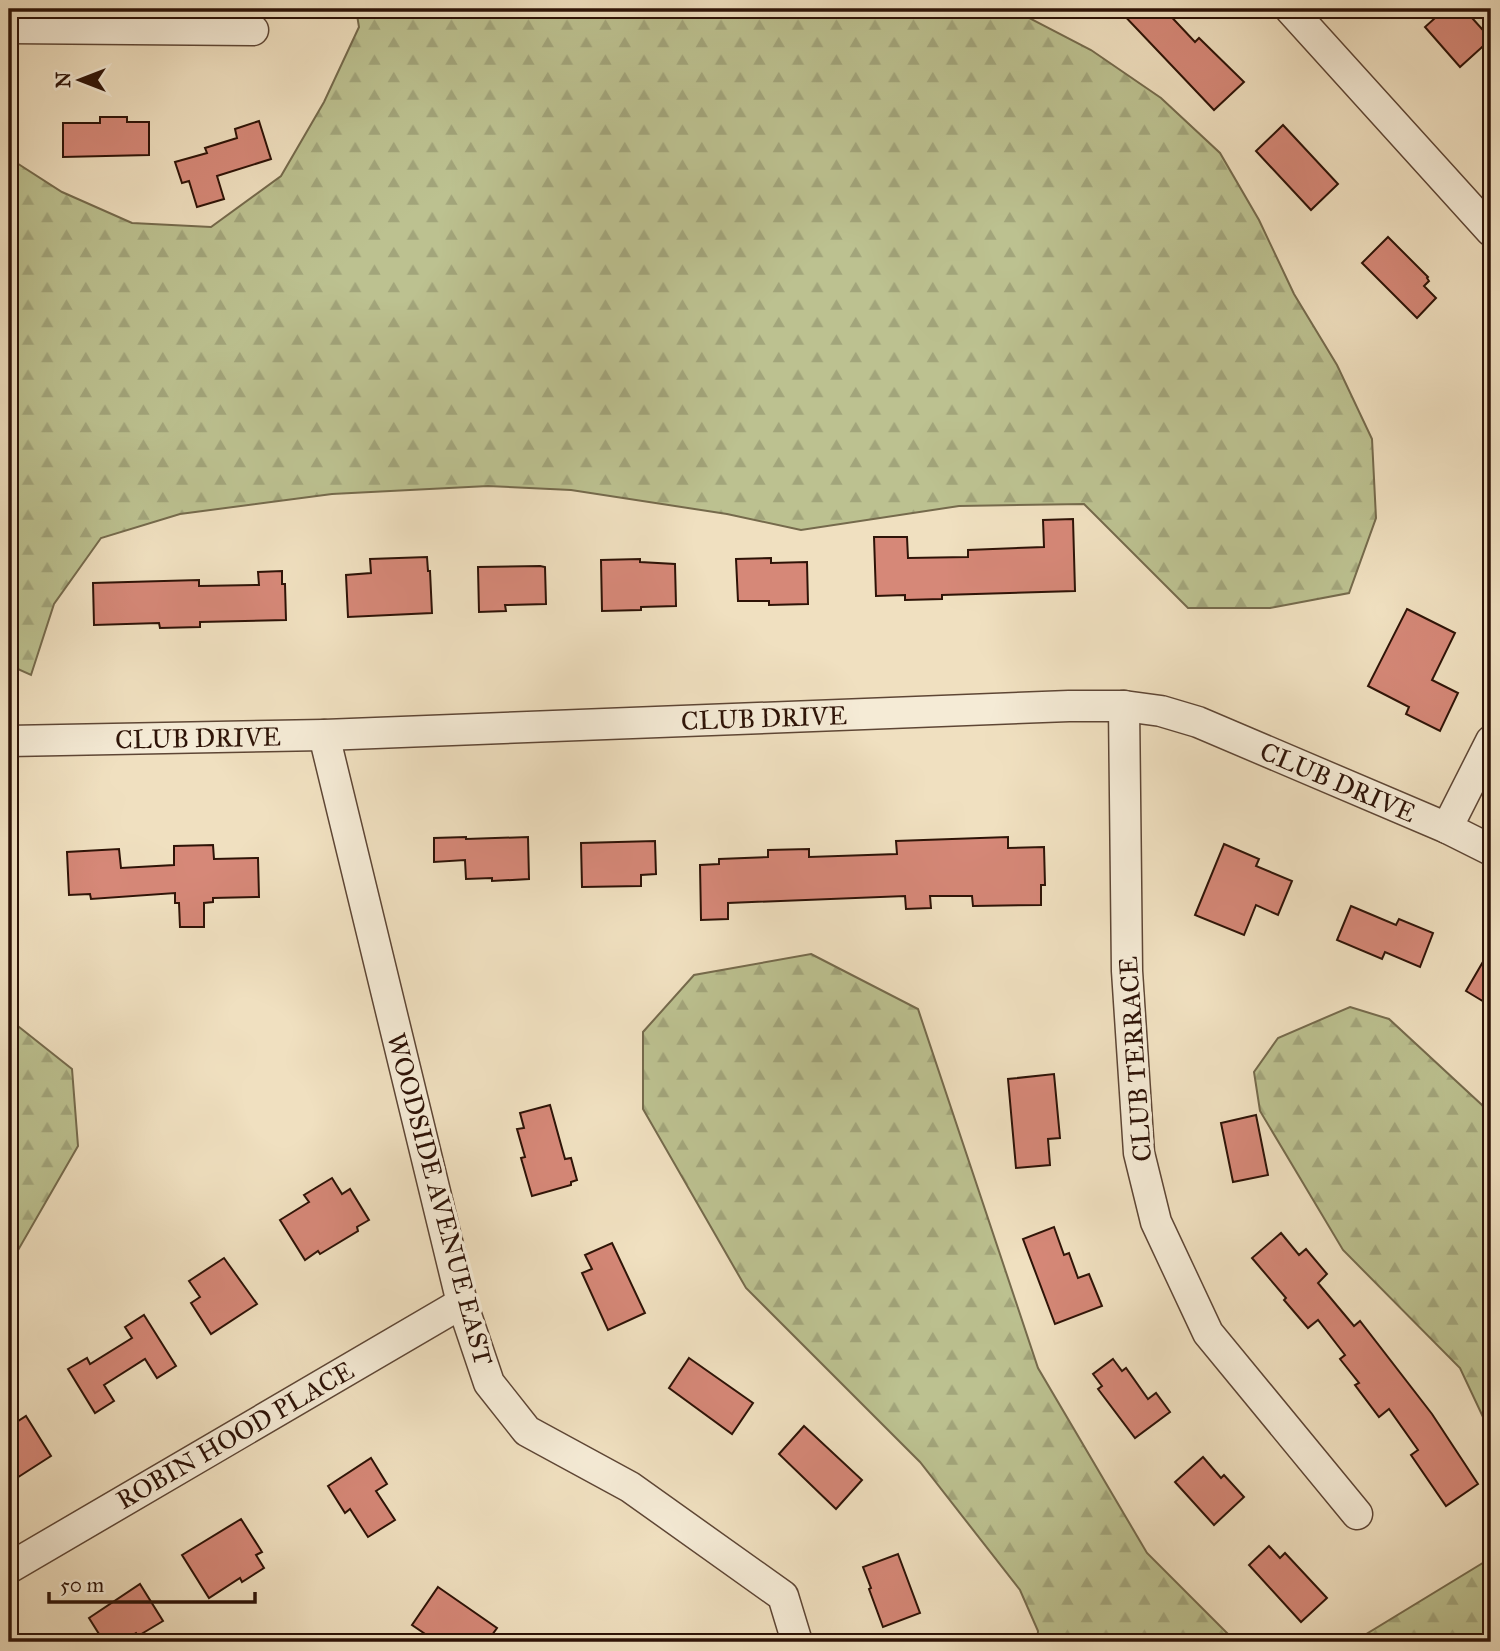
<svg xmlns="http://www.w3.org/2000/svg" width="1500" height="1651" font-family="'IM FELL Great Primer',serif">
  <style>
    .forest { fill: url(#forest-firs); stroke: #756a4c; stroke-width: 2 }
    .building { fill: #d68878; stroke: #2e1307; stroke-width: 2 }
    .lines { fill: none; stroke-linecap: round; stroke-linejoin: round }
    .minor-casing { stroke: #5e4635; stroke-width: 33 }
    .minor { stroke: #f5ebd6; stroke-width: 30 }
    .labels { text-anchor: middle; stroke-width: 7; stroke-linejoin: round; paint-order: stroke }
    .street-label { font-size: 26px; fill: #2e1307; stroke: #f5ebd6 }
  </style>
  <defs>
    <pattern id="forest-firs" width="22" height="20" patternUnits="userSpaceOnUse" patternTransform="scale(1.75)"><rect width="22" height="20" fill="#bcc190"/><path d="M5 1l3.5 6h-7zM16 11l3.5 6h-7z" fill="#a2a57b"/></pattern>
  </defs>
  <rect width="100%" height="100%" fill="#f0e0c0"/>
  <filter id="stains"><feTurbulence type="fractalNoise" baseFrequency=".00286" numOctaves="4"/><feColorMatrix values="0 0 0 0 .2 0 0 0 0 .09 0 0 0 0 .02 0 0 0 .5 -.17"/></filter>
  <radialGradient id="worn" r=".72"><stop offset=".6" stop-color="#630" stop-opacity="0"/><stop offset="1" stop-color="#630" stop-opacity=".3"/></radialGradient>
  <!-- forest -->
  <g class="forest">
    <path d="M356,9h656l79,41 70,48 59,55 39,67 35,74 43,71 35,74 4,79 -27,75 -79,15h-82l-104,-104 -125,2 -158,24 -74,-16 -156,-24 -83,-4 -156,8 -152,20 -79,24 -47,66 -23,71 -22,-10v-507l53,34 70,31 79,4 70,-51 43,-74 35,-75z"/>
    <path d="M811,954l107,55 120,359 109,185 89,89h-199l1,-11 -18,-41 -100,-128 -174,-174 -103,-179v-77l51,-57z"/>
    <path d="M1350,1007l39,12 93,86 9,11v318l-31,-66 -117,-118 -83,-139 -6,-39 24,-34z"/>
    <path d="M9,1019l63,50 6,77 -61,106 -8,8z"/>
    <path d="M1491,1558v84h-231l98,-3z"/>
  </g>
  <!-- building -->
  <g class="building">
    <path d="M1118,9h46l31,33 4,-4 45,44 -30,28z"/>
    <path d="M1445,9h19l27,30 -31,28 -35,-40z"/>
    <path d="M100,117h27v5h22v33l-86,2v-34h37z"/>
    <path d="M259,121l12,38 -54,17 7,23 -27,8 -8,-26 -7,2 -7,-21 32,-9 -2,-5 32,-10 -2,-9z"/>
    <path d="M1283,125l55,59 -27,26 -55,-59z"/>
    <path d="M1388,237l40,40 -1,1 2,3 -5,5 12,12 -19,20 -55,-55z"/>
    <path d="M1073,519l2,72 -133,4v4l-37,1v-5l-29,1 -2,-59h33l1,21 60,-1v-7l76,-3 -1,-27z"/>
    <path d="M427,557l1,14h2l2,42 -84,4 -2,-42 25,-2 -1,-14z"/>
    <path d="M771,558v5l36,-1 1,42 -39,1v-4h-31l-2,-42z"/>
    <path d="M640,559v3l35,2 1,42 -35,1v3l-39,1 -1,-51z"/>
    <path d="M540,566l5,1 1,37 -41,1 1,6 -27,1 -1,-45z"/>
    <path d="M282,571v13h3l1,36 -86,2v5l-40,1 -1,-5 -65,2 -1,-42 106,-3v6l60,-1 -1,-13z"/>
    <path d="M1407,609l48,24 -23,47 26,13 -18,38 -34,-17 3,-7 -41,-21z"/>
    <path d="M466,837v2l62,-2 1,42 -37,2v-3l-26,1 -1,-19 -31,2v-24z"/>
    <path d="M1008,837v11l36,-1 1,38h-4v20l-68,1 -1,-10h-42l1,12 -25,1 -1,-13 -177,7v16l-27,1 -1,-55 19,-1v-5l49,-2v-7l41,-1v8l88,-3 -1,-13z"/>
    <path d="M655,841l1,33 -15,1v11l-59,1 -1,-44z"/>
    <path d="M1224,844l35,15 -3,7 36,15 -14,34 -22,-10 -12,30 -49,-20z"/>
    <path d="M213,845l1,14 44,-1 1,39 -46,1v4l-9,1v24h-24l-1,-24h-4v-10l-84,6 -1,-5 -21,1 -2,-43 52,-3 2,19 53,-3v-19z"/>
    <path d="M1351,906l45,19 3,-6 34,14 -13,34 -35,-15 -3,7 -45,-19z"/>
    <path d="M1491,948v58l-25,-15z"/>
    <path d="M1054,1074l6,64 -12,1 2,26 -34,3 -8,-89z"/>
    <path d="M550,1105l15,54 6,-1 6,22 -6,2v3l-39,11 -11,-38 4,-1 -8,-28 7,-1 -4,-15z"/>
    <path d="M1256,1115l12,60 -35,7 -12,-59z"/>
    <path d="M332,1178l10,16 8,-5 19,31 -12,7 1,4 -38,23 -2,-3 -13,9 -25,-40 29,-18 -5,-7z"/>
    <path d="M1054,1227l10,28 5,-2 9,25 11,-4 13,32 -47,18 -32,-85z"/>
    <path d="M1281,1233l18,22 7,-6 21,25 -9,9 36,43 6,-5 72,93 46,70 -32,22 -35,-51 7,-5 -29,-41 -10,8 -24,-32 4,-2 -19,-24 5,-4 -27,-35 -10,8 -24,-28 2,-2 -34,-40z"/>
    <path d="M612,1243l33,70 -37,17 -26,-57 10,-4 -7,-14z"/>
    <path d="M224,1258l33,46 -46,30 -20,-31 9,-6 -11,-16z"/>
    <path d="M144,1315l32,51 -19,12 -12,-19 -41,26 10,16 -19,12 -27,-44 19,-11 3,6 42,-26 -7,-11z"/>
    <path d="M689,1358l64,45 -21,31 -63,-46z"/>
    <path d="M1113,1359l9,12 4,-3 22,31 8,-6 14,19 -35,26 -37,-49 4,-3 -9,-12z"/>
    <path d="M26,1416l25,40 -42,27v-56z"/>
    <path d="M804,1426l58,54 -26,29 -57,-55z"/>
    <path d="M1203,1457l18,21 3,-3 20,22 -30,28 -39,-43z"/>
    <path d="M371,1458l16,26 -11,7 19,29 -27,17 -18,-28 -5,4 -17,-27z"/>
    <path d="M241,1519l21,33 -6,3 8,13 -22,14 -2,-4 -31,20 -27,-43z"/>
    <path d="M1269,1546l11,12 5,-5 42,45 -26,24 -52,-57z"/>
    <path d="M898,1554l22,59 -37,14 -14,-38 2,-1 -8,-21z"/>
    <path d="M140,1584l23,37 -25,15 -2,-3 -15,9h-17l-15,-24z"/>
    <path d="M438,1587l59,41 -10,14h-50l-25,-17z"/>
  </g>
  <g class="lines">
    <!-- minor casing -->
    <g class="minor-casing">
      <g id="minor">
        <path d="M1290,9l201,222"/>
        <path d="M9,28l244,2"/>
        <path d="M1124,706l3,265 12,182 17,69 52,111 149,181"/>
        <path d="M324,735l138,568 27,80 38,48 103,56 153,109 14,46"/>
        <path d="M9,741l315,-6 745,-29h55l37,5 37,11 249,106 44,22"/>
        <path d="M1447,828l44,-87"/>
        <path d="M9,1568l453,-265"/>
      </g>
    </g>
    <!-- minor -->
    <use href="#minor" class="minor"/>
  </g>
  <g class="labels">
    <!-- street labels -->
    <g class="street-label">
      <text transform="translate(764 718) rotate(-2)" y="9">CLUB DRIVE</text>
      <text transform="translate(198 738) rotate(-1)" y="9">CLUB DRIVE</text>
      <text transform="translate(1338 782) rotate(23)" y="9">CLUB DRIVE</text>
      <text transform="translate(1135 1059) rotate(-94)" y="9">CLUB TERRACE</text>
      <text transform="translate(440 1199) rotate(75)" y="9">WOODSIDE AVENUE EAST</text>
      <text transform="translate(235 1435) rotate(-30)" y="9">ROBIN HOOD PLACE</text>
    </g>
  </g>
  <!-- margin -->
  <rect width="1500" height="1651" fill="none" stroke="#f0e0c0" stroke-width="35"/>
  <rect x="10" y="10" width="1479" height="1630" fill="none" stroke="#2e1307" stroke-width="3.5"/>
  <rect x="18" y="18" width="1465" height="1616" fill="none" stroke="#2e1307" stroke-width="2"/>
  <!-- north arrow -->
  <g transform="translate(80 80) rotate(270)" stroke="#f5ebd6" stroke-width="5" paint-order="stroke">
  <path d="M0-5L12 26L0 18L-12 26Z" fill="#2e1307"/>
  <text y="-10" font-size="19" font-weight="bold" text-anchor="middle" fill="#2e1307">N</text>
  </g>
  <!-- scale -->
  <path d="M49 1592v10h206v-10" fill="none" stroke="#2e1307" stroke-width="3.5"/>
  <text x="60" y="1592" font-size="21" fill="#2e1307" stroke="#f5ebd6" stroke-width="5" paint-order="stroke">50 m</text>
  <rect width="100%" height="100%" filter="url(#stains)"/>
  <rect width="100%" height="100%" fill="url(#worn)"/>
</svg>
